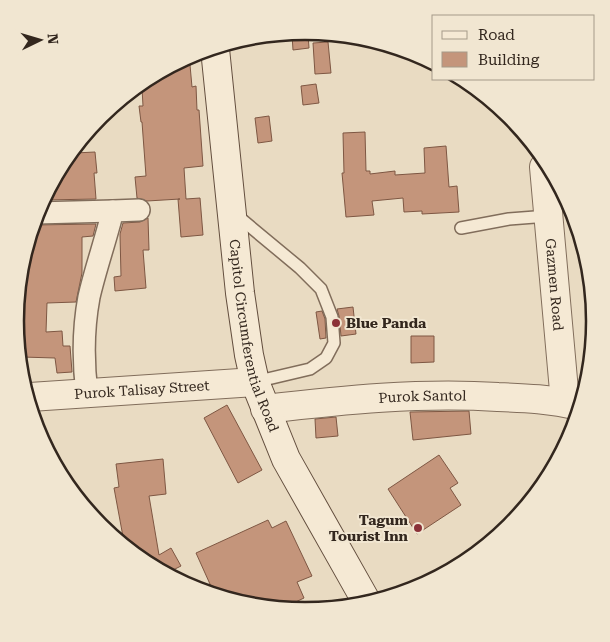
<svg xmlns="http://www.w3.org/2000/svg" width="610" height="642" font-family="'Roboto Serif',serif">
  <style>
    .building { fill: #c4957b; stroke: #7e5743 }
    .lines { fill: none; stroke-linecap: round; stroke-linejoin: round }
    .service-casing { stroke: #816d5b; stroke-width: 14 }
    .minor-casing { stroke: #816d5b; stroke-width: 24 }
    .tertiary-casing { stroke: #816d5b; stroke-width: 30 }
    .secondary-casing { stroke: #634e3e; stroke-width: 30 }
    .service { stroke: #f5e9d4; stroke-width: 11 }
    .minor { stroke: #f5e9d4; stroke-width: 21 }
    .tertiary { stroke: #f5e9d4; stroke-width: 28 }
    .secondary { stroke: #f5e9d4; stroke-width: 28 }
    .poi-dot { fill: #8b3137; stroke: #f1e6d1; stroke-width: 2 }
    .labels { text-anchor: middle; stroke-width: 4; stroke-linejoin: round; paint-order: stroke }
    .street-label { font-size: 14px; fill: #33271e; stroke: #f1e6d1 }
    .poi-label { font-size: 14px; font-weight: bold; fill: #33271e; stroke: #f1e6d1; text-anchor: start }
    .rim { fill: none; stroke: #33271e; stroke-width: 2.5 }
  </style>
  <rect width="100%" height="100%" fill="#e9dbc2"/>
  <!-- building -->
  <g class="building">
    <path d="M308,34l1,14 -16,2 -1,-15z"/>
    <path d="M328,42l3,31 -16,1 -2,-31z"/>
    <path d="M190,65l2,22 4,-1 1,24h2l4,56 -19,2 2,31 14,-1 3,37 -22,2 -3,-38h2l-33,2 -10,-3 -2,-21 11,-1 -4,-54h-1l-2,-16h4l-1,-18 31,-21z"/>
    <path d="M316,84l3,19 -16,2 -2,-19z"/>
    <path d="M269,116l3,25 -14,2 -3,-25z"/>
    <path d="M365,132l1,39h4v3l25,-3v4l30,-2 -1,-25 22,-2 3,41 8,-1 2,26 -37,2v-3l-18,1 -1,-14 -31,3 2,14 -28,2 -4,-44h2l-1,-40z"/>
    <path d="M95,152l2,21h-3l2,26 -52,1 31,-47z"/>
    <path d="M148,218l1,32h-6l3,38 -31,3 -1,-14 7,-1 -1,-42 3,-11 17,-1z"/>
    <path d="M96,224l-3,12 -11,1v36l-6,29 -29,1 -1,29 16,-1 1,15h7l2,26 -15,1 -2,-15 -33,-1 -5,-26v-21l17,-85z"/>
    <path d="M353,307l3,27 -15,2 -2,-20 -2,-7z"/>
    <path d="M322,311l3,8 1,19 -6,1 -4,-27z"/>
    <path d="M411,336h23v26l-23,1z"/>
    <path d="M227,405l35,65 -24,13 -34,-65z"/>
    <path d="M469,411l2,23 -58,6 -3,-28z"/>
    <path d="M336,417l2,19 -22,2 -1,-19z"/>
    <path d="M439,455l19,28 -8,5 11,17 -44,29 -29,-45z"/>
    <path d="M163,459l3,35 -17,2 10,59 12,-7 10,18 -12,6 -45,-30 -10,-54 5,-1 -3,-23z"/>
    <path d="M268,520l4,8 14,-7 26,55 -15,6 7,16 -19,9 -71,-14 -18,-40z"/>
  </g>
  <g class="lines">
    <!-- service casing -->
    <g class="service-casing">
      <g id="service">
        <path d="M235,214l65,54 21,21 11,28 2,26 -8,15 -16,11 -55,13"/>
        <path d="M461,228l48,-9 39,-3"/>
      </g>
    </g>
    <!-- minor casing -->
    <g class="minor-casing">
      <g id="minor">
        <path d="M36,213l77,-2"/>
        <path d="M87,394c-4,-32 -4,-65 2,-97 6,-26 15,-52 22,-79l2,-7 26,-1"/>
      </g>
    </g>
    <!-- tertiary casing -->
    <g class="tertiary-casing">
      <g id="tertiary">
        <path id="s1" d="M544,167l21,235"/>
        <path id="s2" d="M30,397l225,-15"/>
        <path id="s3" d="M265,409c78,-9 155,-17 233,-12 27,1 54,2 80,9"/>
      </g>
    </g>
    <!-- secondary casing -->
    <g class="secondary-casing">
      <g id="secondary">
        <path id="s4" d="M215,49l25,244 9,62 6,27 31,77 79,140"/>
      </g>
    </g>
    <!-- service -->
    <use href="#service" class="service"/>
    <!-- minor -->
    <use href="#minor" class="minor"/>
    <!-- tertiary -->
    <use href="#tertiary" class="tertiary"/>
    <!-- secondary -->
    <use href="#secondary" class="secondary"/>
  </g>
  <!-- markers -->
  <g class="poi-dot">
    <circle cx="336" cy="323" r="5"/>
    <circle cx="418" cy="528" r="5"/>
  </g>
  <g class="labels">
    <!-- street labels -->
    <g class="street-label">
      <text dy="5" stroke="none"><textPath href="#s1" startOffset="118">Gazmen Road</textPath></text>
      <text dy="5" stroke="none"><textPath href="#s4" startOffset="290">Capitol Circumferential Road</textPath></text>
      <text dy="5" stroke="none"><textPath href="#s2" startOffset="112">Purok Talisay Street</textPath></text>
      <text dy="5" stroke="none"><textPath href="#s3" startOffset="158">Purok Santol</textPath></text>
    </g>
    <!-- poi labels -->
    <g class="poi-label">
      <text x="346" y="328">Blue Panda</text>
      <text x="408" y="525" text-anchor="end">Tagum<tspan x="408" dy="16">Tourist Inn</tspan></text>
    </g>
  </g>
  <!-- crop -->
  <path d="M0 0H610V642H0ZM24 321a281 281 0 1 1 562 0a281 281 0 1 1-562 0Z" fill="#f1e6d1" fill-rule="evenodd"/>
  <path class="rim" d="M24 321a281 281 0 1 1 562 0a281 281 0 1 1-562 0Z"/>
  <!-- legend -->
  <rect x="432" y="15" width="162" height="65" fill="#f1e6d1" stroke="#a59a89"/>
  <rect x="442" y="31" width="25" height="8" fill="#f5e9d4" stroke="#a59a89"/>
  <text x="478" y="40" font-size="15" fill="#33271e">Road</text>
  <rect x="442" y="52" width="25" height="15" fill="#c4957b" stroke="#a59a89"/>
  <text x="478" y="65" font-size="15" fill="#33271e">Building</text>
  <!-- north arrow -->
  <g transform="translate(40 40) rotate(85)" stroke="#f1e6d1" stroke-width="4" paint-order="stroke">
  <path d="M0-4L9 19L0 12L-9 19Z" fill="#33271e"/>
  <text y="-8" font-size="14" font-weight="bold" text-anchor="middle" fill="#33271e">N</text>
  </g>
</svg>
